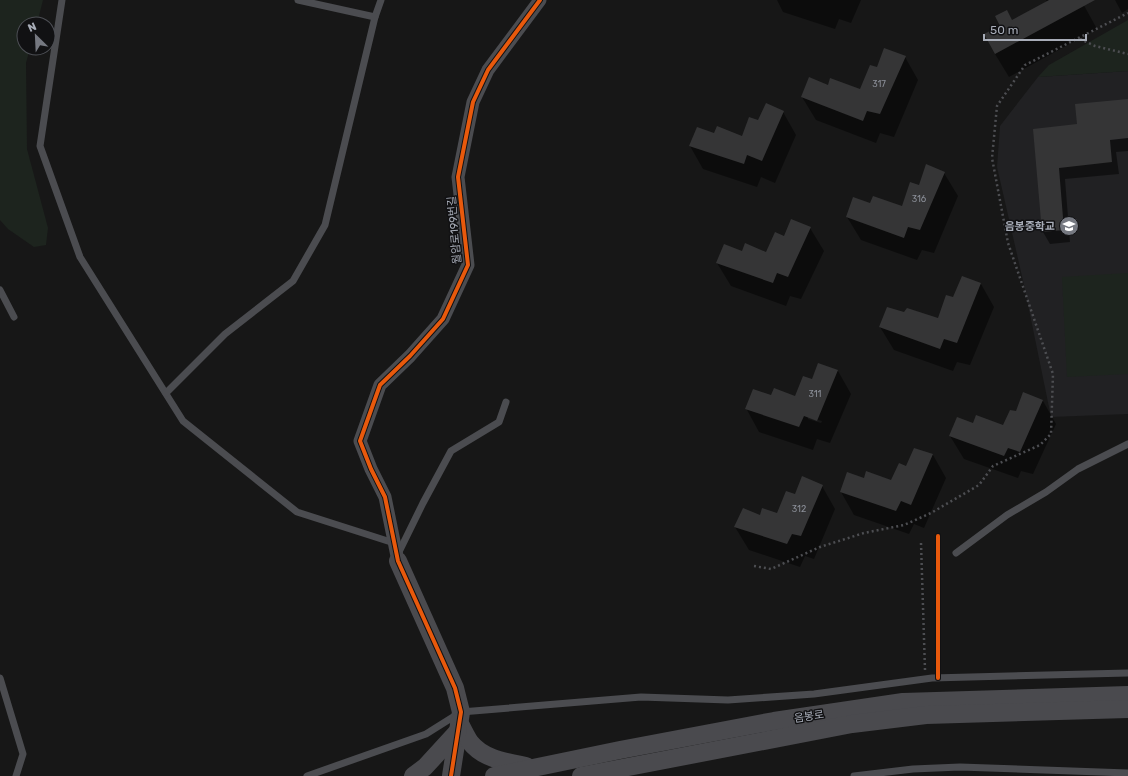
<svg xmlns="http://www.w3.org/2000/svg" width="1128" height="776" font-family="Rubik,'Noto Sans KR',sans-serif">
  <style>
    .built { fill: #212123 }
    .green { fill: #1d241e }
    .shadow { fill: #0007; fill-rule: evenodd }
    .building { fill: #353536 }
    .lines { fill: none; stroke-linecap: round; stroke-linejoin: round }
    .path { stroke: #4d4e52; stroke-width: 2.5; stroke-dasharray: 2 3; stroke-linecap: butt }
    .lane { stroke: #4b4c50; stroke-width: 7 }
    .street { stroke: #4b4c50; stroke-width: 13 }
    .secondary { stroke: #4a4a4e; stroke-width: 18 }
    .cycleway-casing { stroke: #111113; stroke-width: 6 }
    .cycleway { stroke: #e8590c; stroke-width: 4 }
    .labels { text-anchor: middle; stroke-width: 3; stroke-linejoin: round; paint-order: stroke }
    .number-label { font-size: 9px; fill: #8b8f98 }
    .poi-label { font-size: 11px; font-weight: bold; fill: #a8adb8; stroke: #111113; text-anchor: end }
    .street-label { font-size: 11px; fill: #a8adb8; stroke: #111113 }
  </style>
  <rect width="100%" height="100%" fill="#171717"/>
  <!-- built -->
  <path class="built" d="M1128,71v343l-77,3 -27,-132 -27,-118 3,-41 38,-49z"/>
  <!-- green -->
  <g class="green">
    <path d="M0,0h43l-6,24h-13v24h6l-4,15 1,86 21,79 -2,17 -12,2 -26,-18 -8,-9z"/>
    <path d="M1128,20v51l-90,6 11,-12z"/>
    <path d="M1128,273v101l-61,3 -5,-100z"/>
  </g>
  <!-- shadow -->
  <g class="shadow">
    <path d="M777,0h84l-10,23 -12,-4 -4,10 -52,-17z"/>
    <path d="M1046,0h35l16,29 -88,48 -14,-23 17,-33 35,-19z"/>
    <path d="M1115,0h13v9l-6,4z"/>
    <path d="M905,57l13,23 -24,57 -14,-4 -4,10 -60,-23 -14,-23 26,-11 33,4 17,-22z"/>
    <path d="M1128,100v51l-12,1 3,22 -54,5 5,63 -20,2 -7,-12 -9,-102 44,-5z"/>
    <path d="M783,112l13,23 -21,48 -14,-6 -4,10 -54,-18 -13,-23 24,-12 29,4 16,-17z"/>
    <path d="M944,173l14,23 -24,57 -12,-3 -5,10 -56,-20 -14,-23 24,-13 32,3 17,-21z"/>
    <path d="M810,228l14,23 -23,48 -11,-3 -4,10 -55,-20 -14,-23 26,-11 24,1 18,-16z"/>
    <path d="M963,278l18,6 13,23 -24,58 -13,-3 -4,9 -59,-21 -14,-23 25,-13 34,5 15,-20z"/>
    <path d="M819,364l19,7 13,23 -21,49 -13,-4 -4,11 -54,-18 -13,-24 25,-12 24,1 17,-17zM808,417l14,4 -1,2 -13,-4z"/>
    <path d="M1024,394l19,7 13,23 -23,50 -12,-3 -3,7 -54,-19 -14,-23 23,-12 31,3 12,-15z"/>
    <path d="M915,449l18,6 13,23 -22,50 -10,-4 -5,10 -55,-19 -13,-23 6,-18 17,5 27,3 16,-15z"/>
    <path d="M822,486l13,23 -21,50 -9,-3 -5,11 -51,-17 -14,-23 26,-11 17,-2 17,-19z"/>
  </g>
  <!-- building -->
  <g class="building">
    <path d="M1049,0h46l-100,54 -11,-20 16,-8 -5,-10 12,-6 5,10z"/>
    <path d="M884,48l22,8 -26,58 -13,-3 -4,10 -62,-24 8,-20 19,8 2,-7 30,11 10,-24 7,2z"/>
    <path d="M1128,99v39l-18,2 2,22 -53,6 5,62 -22,2 -9,-103 44,-5 -2,-20z"/>
    <path d="M766,103l18,8 -22,50 -15,-6 -3,9 -55,-18 8,-19 17,6 3,-7 25,10 7,-19 9,3z"/>
    <path d="M926,164l19,8 -25,58 -12,-3 -4,11 -58,-21 7,-20 17,6 3,-7 29,10 8,-24 9,3z"/>
    <path d="M791,219l20,8 -23,50 -11,-4 -4,10 -57,-20 8,-19 18,7 3,-8 21,9 9,-20 9,4z"/>
    <path d="M962,276l19,7 -24,60 -13,-4 -4,10 -61,-22 8,-20 17,5 3,-4 31,10 8,-23 7,2z"/>
    <path d="M818,363l20,7 -21,51 -13,-5 -5,11 -54,-18 8,-20 18,6 3,-7 21,8 8,-20 9,3z"/>
    <path d="M1023,392l20,8 -23,52 -12,-4 -4,8 -55,-20 8,-19 16,6 3,-8 27,10 7,-15 6,1z"/>
    <path d="M914,448l19,6 -22,51 -10,-4 -5,10 -56,-19 7,-20 17,6 2,-7 25,9 8,-17 7,3z"/>
    <path d="M802,476l21,9 -22,51 -9,-2 -5,10 -53,-17 9,-19 17,7 2,-7 15,5 9,-22 9,3z"/>
  </g>
  <g class="lines">
    <!-- path -->
    <g class="path">
      <path d="M1080,39l15,7 33,8"/>
      <path d="M921,543l4,127"/>
      <path d="M754,566l17,3 49,-22 44,-14 40,-8 27,-12 48,-28 14,-19 47,-21 11,-11 2,-60 -45,-131 -16,-85 5,-52 28,-41 103,-52"/>
    </g>
    <!-- lane -->
    <g class="lane">
      <path d="M62,0l-22,146 40,111 103,164 114,91 97,31"/>
      <path d="M375,17l6,-17"/>
      <path d="M0,290l14,27"/>
      <path d="M166,393l59,-59 68,-53 32,-56 50,-208 -77,-17"/>
      <path d="M956,553l51,-38 39,-23 32,-23 50,-25"/>
      <path d="M398,554l25,-51 28,-52 48,-29 7,-20"/>
      <path d="M0,678l23,76 -7,22"/>
      <path d="M307,776l119,-42 35,-22 180,-15 87,3 86,-6 118,-16 196,-5"/>
      <path d="M854,776l59,-7 47,-2 168,6"/>
    </g>
    <!-- street -->
    <path class="street" d="M398,561l-13,-64 -14,-28 -11,-28 20,-56 30,-29 33,-37 25,-54 -10,-88 15,-75 15,-32 52,-70"/>
    <!-- secondary -->
    <g class="secondary">
      <path d="M398,561l57,127 6,24 -10,64"/>
      <path d="M459,722c4,7 7,14 11,20 13,17 36,20 56,24"/>
      <path d="M413,776l12,-9 33,-36"/>
      <path d="M494,776l126,-26 154,-29 129,-19 225,-7"/>
      <path d="M581,776l271,-52 74,-9 202,-6"/>
    </g>
    <!-- cycleway casing -->
    <g class="cycleway-casing">
      <g id="cycleway">
        <path d="M938,536v142"/>
        <path d="M451,776l10,-64 -6,-24 -57,-127 -13,-64 -14,-28 -11,-28 20,-56 30,-29 33,-37 25,-54 -10,-88 15,-75 15,-32 52,-70"/>
      </g>
    </g>
    <!-- cycleway -->
    <use href="#cycleway" class="cycleway"/>
  </g>
  <!-- icons -->
  <defs>
    <g id="school-disc" transform="scale(1)"><circle r="9.5" fill="#757880" stroke="#111113"/><path d="M0-5L7-2L0 1L-7-2ZM-4 1L0 2.5L4 1V4Q0 6-4 4Z" fill="#fff"/></g>
  </defs>
  <g fill-rule="evenodd">
    <use href="#school-disc" x="1069" y="226"/>
  </g>
  <g class="labels">
    <!-- number labels -->
    <g class="number-label">
      <text x="879" y="87">317</text>
      <text x="919" y="202">316</text>
      <text x="815" y="397">311</text>
      <text x="799" y="512">312</text>
    </g>
    <!-- poi labels -->
    <g class="poi-label">
      <text x="1055" y="230">음봉중학교</text>
    </g>
    <!-- street labels -->
    <g class="street-label">
      <text transform="translate(454 230) rotate(-95)" y="4">월암로199번길</text>
      <text transform="translate(809 716) rotate(-9)" y="4">음봉로</text>
    </g>
  </g>
  <!-- north arrow -->
  <g transform="translate(36 36) rotate(336)"><circle r="19" fill="#111113" stroke="#4d4f55"/>
  <path d="M0-3L7 15L0 10L-7 15Z" fill="#757880"/>
  <text y="-6" font-size="11" font-weight="bold" text-anchor="middle" fill="#a8adb8">N</text>
  </g>
  <!-- scale -->
  <path d="M984 34v6h102v-6" fill="none" stroke="#a8adb8" stroke-width="2"/>
  <text x="990" y="34" font-size="12" fill="#a8adb8" stroke="#111113" stroke-width="3" paint-order="stroke">50 m</text>
</svg>
